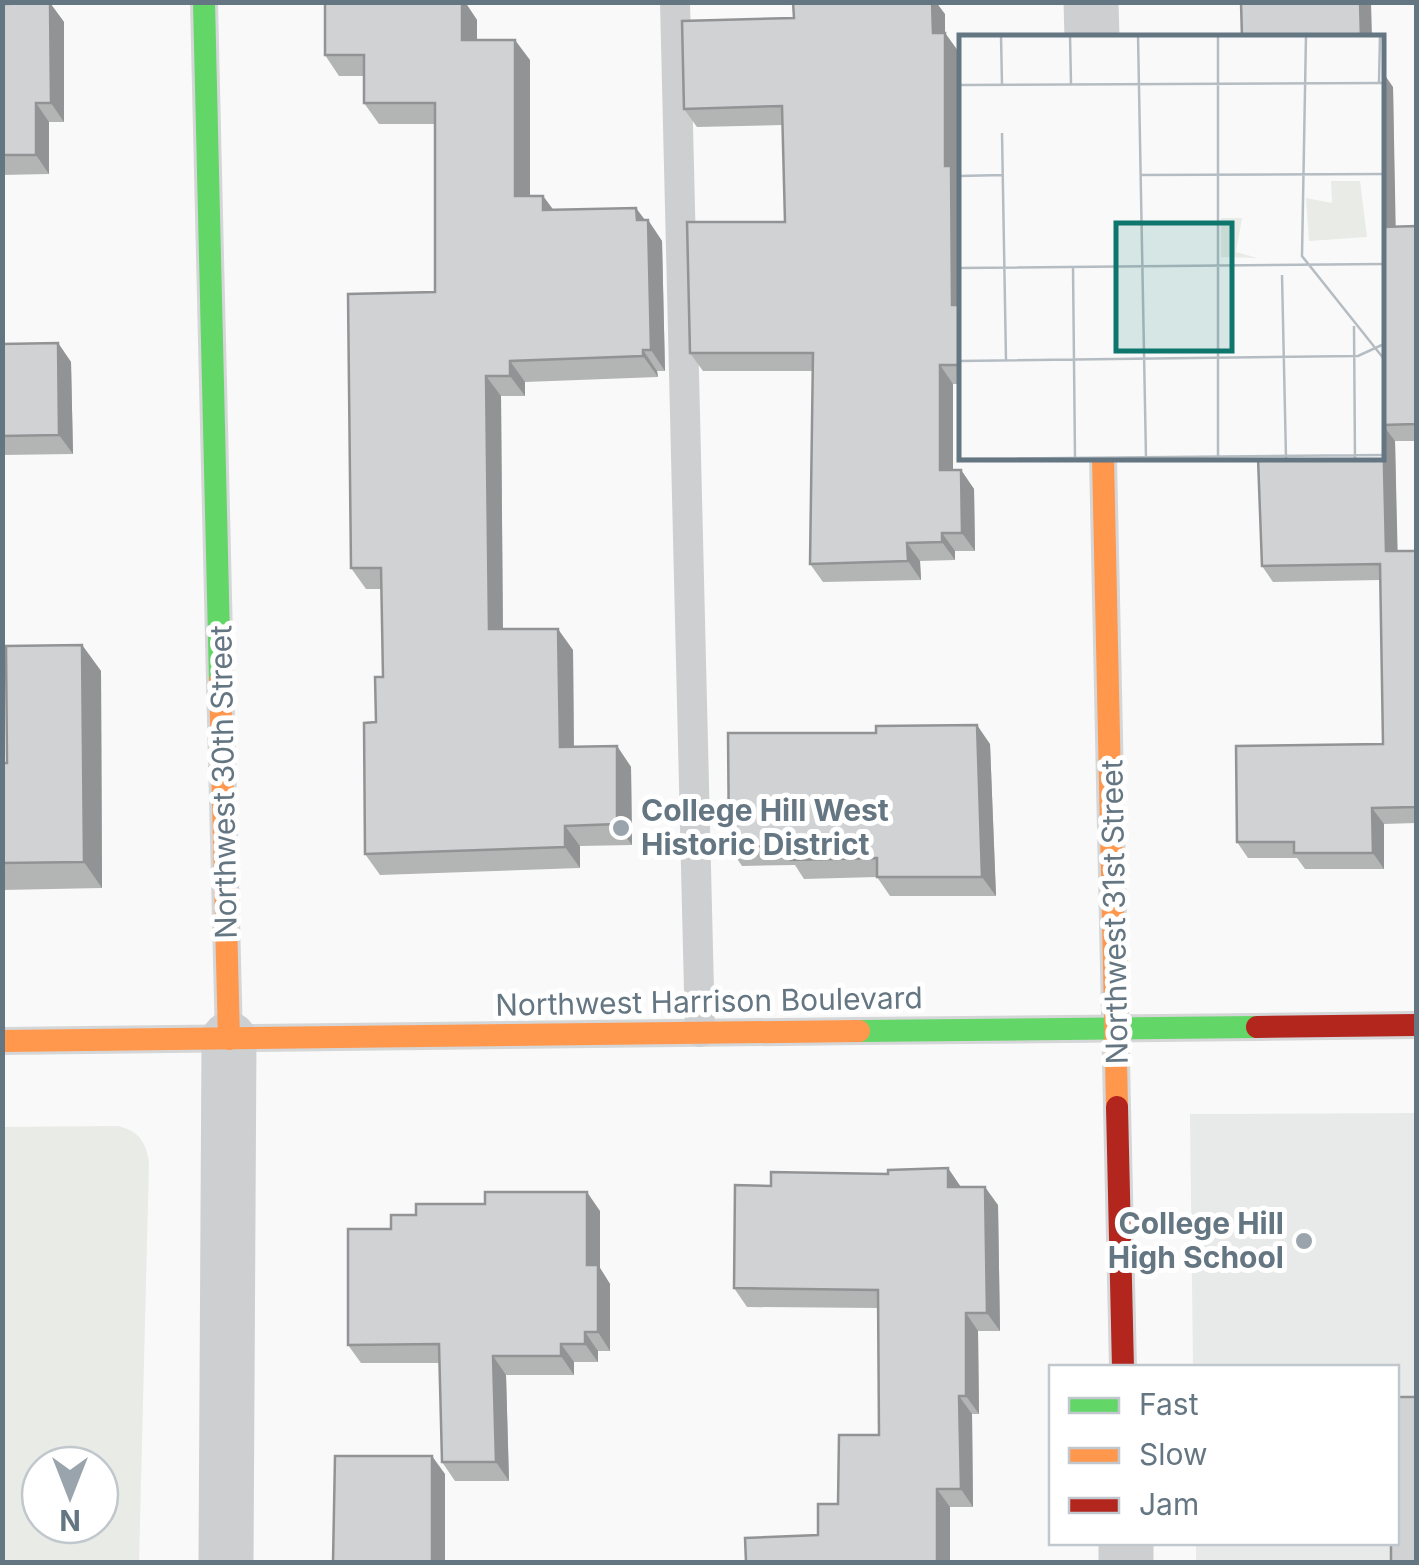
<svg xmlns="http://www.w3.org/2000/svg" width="1419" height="1565" font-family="Inter,sans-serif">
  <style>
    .built { fill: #e8e9e9 }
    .green { fill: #e8ebe6; fill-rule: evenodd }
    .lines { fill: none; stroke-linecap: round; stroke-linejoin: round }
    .fast-casing { stroke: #d5d6d7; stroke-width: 28 }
    .slow-casing { stroke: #d5d6d7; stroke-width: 28 }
    .jam-casing { stroke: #d5d6d7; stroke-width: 28 }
    .lane { stroke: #cecfd0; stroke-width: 30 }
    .street { stroke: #cecfd0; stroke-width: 55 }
    .fast { stroke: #63d668; stroke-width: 22 }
    .slow { stroke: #ff974d; stroke-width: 22 }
    .jam { stroke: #b3261e; stroke-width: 22 }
    .wall { fill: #b3b5b5 }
    .shaded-wall { fill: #929394 }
    .building { fill: #d0d2d3; stroke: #929394; stroke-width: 2.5 }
    .poi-dot { fill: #99a4ac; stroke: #fff; stroke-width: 4 }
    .labels { text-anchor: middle; stroke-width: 10; stroke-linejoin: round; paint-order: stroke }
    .street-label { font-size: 30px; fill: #657683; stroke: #fff }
    .poi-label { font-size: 30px; font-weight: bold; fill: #657683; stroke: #fff; text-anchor: start }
    .inset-road { fill: none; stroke: #b5bdc3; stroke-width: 2.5 }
    .view { fill: #0f766e; fill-opacity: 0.15; stroke: #0f766e; stroke-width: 5 }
    .inset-edge { fill: none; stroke: #657683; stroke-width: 5 }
  </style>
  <rect width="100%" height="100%" fill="#f9f9f9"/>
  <!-- built -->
  <path class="built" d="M1416,1113v449h-220v-19l200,-1v-174l-203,-1 -3,-253z"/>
  <!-- green -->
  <path class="green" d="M118,1126c21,5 28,16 31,36l-10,400h-136v-435zM40,1465h60v60h-60z"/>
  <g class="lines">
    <!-- fast casing -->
    <g class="fast-casing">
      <g id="fast">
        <path d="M204,2l16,679"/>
        <path d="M859,1031l398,-4"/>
      </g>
    </g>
    <!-- slow casing -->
    <g class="slow-casing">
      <g id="slow">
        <path d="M1103,458l14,649"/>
        <path d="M220,681l9,358"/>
        <path d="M2,1041l857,-10"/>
      </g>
    </g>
    <!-- jam casing -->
    <g class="jam-casing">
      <g id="jam">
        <path d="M1257,1027l159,-2"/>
        <path d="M1117,1107l6,261"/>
      </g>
    </g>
    <!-- lane -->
    <path class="lane" d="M675,2l25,1030"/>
    <!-- street -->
    <g class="street">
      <path d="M1091,2l1,36"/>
      <path d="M1126,1542v20"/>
      <path d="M226,1562l3,-523"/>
    </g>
    <!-- fast -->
    <use href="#fast" class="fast"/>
    <!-- slow -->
    <use href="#slow" class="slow"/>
    <!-- jam -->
    <use href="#jam" class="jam"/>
  </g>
  <!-- wall -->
  <g class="wall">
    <path d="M325,2h140l12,18v20l53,20v136h13l10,14 95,10 14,21 3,130h-8l1,6 -133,5v14h-24l2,233 70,21 1,97 43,-1 14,21 1,78 -52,1v22l-200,7 -15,-21 11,-132 7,-45 -2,-88h-15l-15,-21 84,-276v-168h-56l-15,-21v-27h-25l-14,-21z"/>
    <path d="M50,3l14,19v100h-15v52l-47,1v-171z"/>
    <path d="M945,14v19l13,18v125l4,5v203h-9v86h8l13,19 1,62h-20v9l-35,1 1,19 -98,2 -13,-18 3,-193h-110l-13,-18 95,-131 -2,-97 -86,2 -13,-18 110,-91z"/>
    <path d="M1393,87l2,140 21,-1v215h-21l2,110h19v272l-32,1v45h-79l-8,-11h-49l-11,-16 146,-98 -3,-164 -107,2 -11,-16z"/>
    <path d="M58,343l13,19 2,92 -71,1v-111z"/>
    <path d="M82,645l19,26 1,217 -100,2v-127h5z"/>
    <path d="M990,744l6,152h-106l-13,-19 -73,2 -9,-14 -53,1 -13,-19z"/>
    <path d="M961,1187l37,18 2,126h-22l1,83h-7l1,93h-23v55l-132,-27 61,-100 -1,-127 -131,-1 -13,-19z"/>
    <path d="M600,1211v57l10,16v67h-12v11h-24v13h-68l3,106h-54l-13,-19 -2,-99h-79l-13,-18 43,-116z"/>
  </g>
  <!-- shaded-wall -->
  <g class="shaded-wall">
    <path d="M462,2h3l12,18v40l-15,-20z"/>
    <path d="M932,2h4l9,12v19l13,18v125l4,5v137l-10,-13 -7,-139 -12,-133z"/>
    <path d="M1360,2h11l1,36h-11z"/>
    <path d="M50,3l14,19v100l-13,-19z"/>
    <path d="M515,40l15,20v156l-15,-20z"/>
    <path d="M1382,71l11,16 3,156 -12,-16z"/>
    <path d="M36,103l13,19v52l-13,-19z"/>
    <path d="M543,196l15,20 -15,-6z"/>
    <path d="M636,208l12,16v-4l14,21 3,130 -14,-21z"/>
    <path d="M58,343l13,19 2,92 -14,-19z"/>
    <path d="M643,350l14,21 1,6 -15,-21z"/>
    <path d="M510,361l15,21v14l-15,-20z"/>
    <path d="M940,365l13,19v105l-13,-19z"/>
    <path d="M486,376l15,20 2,254 -14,-21z"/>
    <path d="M1383,425l12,16 3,126 -12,-16z"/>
    <path d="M961,470l13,19 1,62 -13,-18z"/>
    <path d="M942,533l13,18v9l-13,-18z"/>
    <path d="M907,543l13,18 1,19 -13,-19z"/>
    <path d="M558,629l15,21 1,118 -14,-21z"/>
    <path d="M82,645l19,26 1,217 -18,-26z"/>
    <path d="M977,725l13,19 6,152 -14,-19z"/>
    <path d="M617,746l14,21 1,78 -15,-21z"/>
    <path d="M1372,808l12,16v45l-11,-16z"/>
    <path d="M565,826l15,20v22l-15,-21z"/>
    <path d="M948,1168l13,19h-13z"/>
    <path d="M985,1187l13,18 2,126 -13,-18z"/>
    <path d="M587,1192l13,19v57l10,16v67l-12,-19 -11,-67z"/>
    <path d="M966,1313l12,18 1,83 -13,-18z"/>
    <path d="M585,1332l13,19v11l-13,-18z"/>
    <path d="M561,1344l13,18v13l-13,-19z"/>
    <path d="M493,1356l13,19 3,106 -13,-19z"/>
    <path d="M959,1396l13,18 1,93 -12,-18z"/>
    <path d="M432,1456l13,18v88h-13z"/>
    <path d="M937,1489l13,18v55h-13z"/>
  </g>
  <!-- building -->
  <g class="building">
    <path d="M325,2h137v38h53v156h28v14l93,-2 1,12h11l3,130h-8v6l-133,5v15h-24l3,253h69l2,118 57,-1v78l-52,2v21l-200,7 -1,-131 12,-1 -1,-45h8l-2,-109h-30l-3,-274 87,-2v-189h-71v-48h-39z"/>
    <path d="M793,2h139l1,31h12v133h6l1,139h10v60h-22v105h21l1,63h-20v9l-35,1 1,18 -98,3 3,-211h-123l-3,-131h98l-3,-116 -98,3 -2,-88 112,-3z"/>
    <path d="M1241,2h119l1,36h-119z"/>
    <path d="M50,3l1,100h-15v52h-34v-151z"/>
    <path d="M1382,71l2,156 32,-1v198l-33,1 3,126h30v256l-44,1 1,45h-79v-11h-57l-1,-96 147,-2 -3,-180 -118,2 -4,-108h124z"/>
    <path d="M58,343l1,92 -57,1v-92z"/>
    <path d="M82,645l2,217 -82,1v-100h5l-1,-117z"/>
    <path d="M977,725l5,152h-105v-19l-86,2v-14l-62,1 -1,-114h148v-7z"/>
    <path d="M948,1168v19h37l2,126h-21v83h-7l2,93h-24v73h-191l-1,-24 73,-3v-31h20l1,-69h40l-1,-145 -144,-2 1,-103 36,1v-14l117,2v-4z"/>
    <path d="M485,1192h102v73h11v67h-13v12h-24v12h-68l3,106h-54l-3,-118 -91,1v-116h43v-14h25v-11h69z"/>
    <path d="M1396,1397h20v165h-25v-20h5z"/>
    <path d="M335,1456h97v106h-99z"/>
  </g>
  <!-- markers -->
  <g class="poi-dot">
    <circle cx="621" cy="828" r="10"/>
    <circle cx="1304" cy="1241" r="10"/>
  </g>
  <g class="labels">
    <!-- street labels -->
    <g class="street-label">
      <text transform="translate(224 782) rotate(-91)" y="10">Northwest 30th Street</text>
      <text transform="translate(1115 912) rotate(-91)" y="10">Northwest 31st Street</text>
      <text transform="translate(709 1002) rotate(-1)" y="10">Northwest Harrison Boulevard</text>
    </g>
    <!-- poi labels -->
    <g class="poi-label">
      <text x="641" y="821">College Hill West<tspan x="641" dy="34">Historic District</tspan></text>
      <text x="1284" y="1234" text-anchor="end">College Hill<tspan x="1284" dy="34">High School</tspan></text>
    </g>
  </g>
  <!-- overview -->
  <g transform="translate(959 35)">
    <rect width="425" height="425" fill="#f9f9f9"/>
    <path d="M372,146h29l7,56 -58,4 -3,-43 26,5zM262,183h21l-6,34 21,6 -36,-1z" fill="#e8ebe6"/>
    <path class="inset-road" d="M42,0l1,50M111,0l1,49M179,0l8,423M347,0l-4,221 82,103M420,48l1,-48M0,50l425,-2M43,98l4,227M181,140l244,-1M0,141l44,-1M114,232l2,191M0,233l425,-4M323,240l4,183M395,291l1,134M0,326l399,-5 26,-12M259,423v-423M0,424l425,-4"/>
    <path class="view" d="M157,188h116v128h-116z"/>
    <rect width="425" height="425" class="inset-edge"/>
  </g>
  <!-- border -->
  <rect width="1419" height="1565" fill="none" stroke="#657683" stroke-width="10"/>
  <!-- legend -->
  <rect x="1049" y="1365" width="350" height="180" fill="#ffffff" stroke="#c1c8cd" stroke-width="2.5"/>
  <rect x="1069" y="1398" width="50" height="15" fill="#63d668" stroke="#c1c8cd" stroke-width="2.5"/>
  <text x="1139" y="1415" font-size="30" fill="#657683">Fast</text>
  <rect x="1069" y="1448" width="50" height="15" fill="#ff974d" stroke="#c1c8cd" stroke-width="2.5"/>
  <text x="1139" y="1465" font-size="30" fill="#657683">Slow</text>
  <rect x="1069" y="1498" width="50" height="15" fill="#b3261e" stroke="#c1c8cd" stroke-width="2.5"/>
  <text x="1139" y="1515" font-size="30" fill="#657683">Jam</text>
  <!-- north arrow -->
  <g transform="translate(70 1495) rotate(180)"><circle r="48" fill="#ffffff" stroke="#c1c8cd" stroke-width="2.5"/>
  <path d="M0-8L18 38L0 25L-18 38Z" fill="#99a4ac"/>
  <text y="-15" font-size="28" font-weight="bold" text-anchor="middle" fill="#657683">N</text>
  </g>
</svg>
